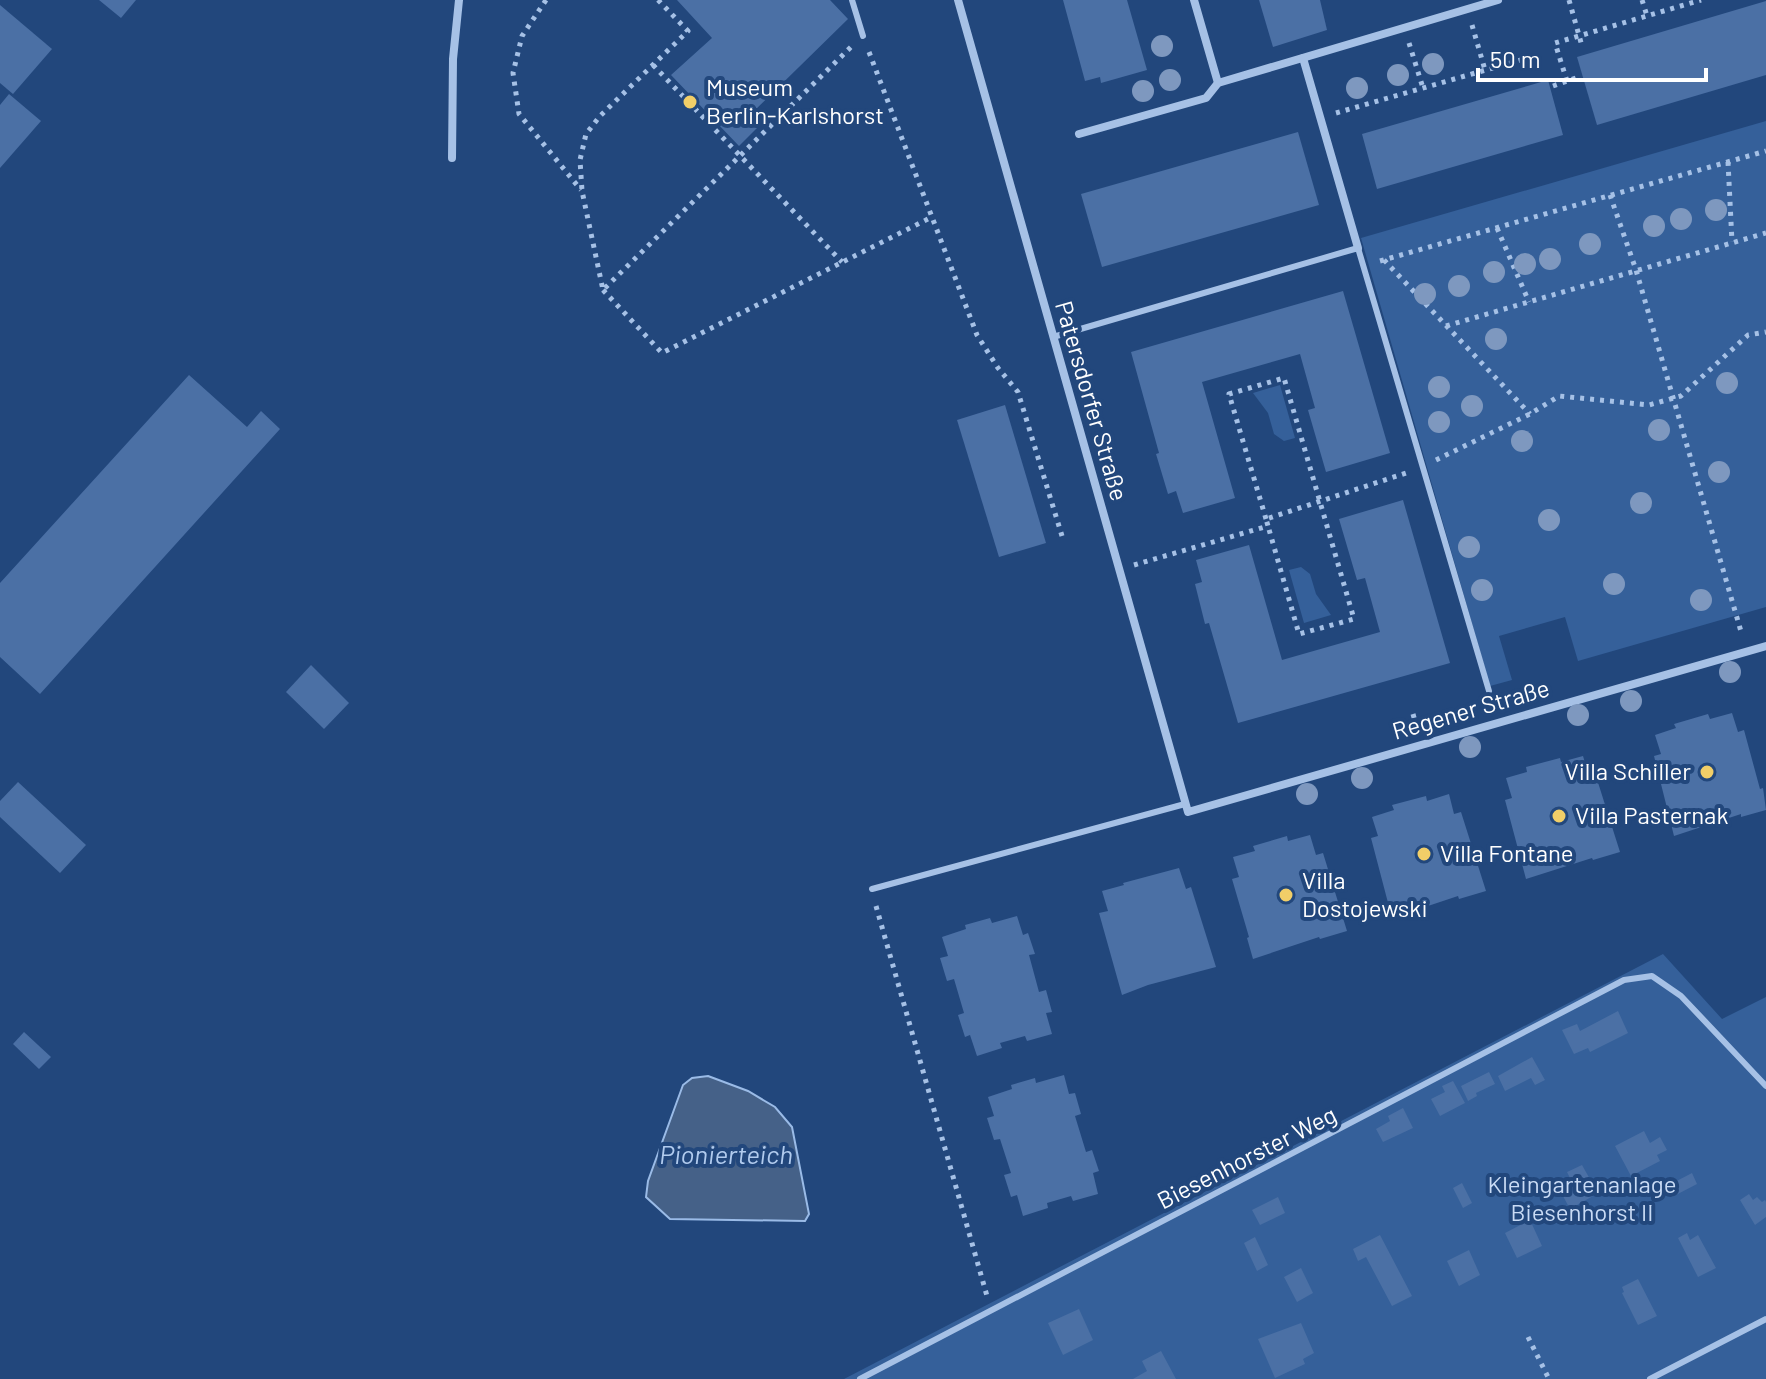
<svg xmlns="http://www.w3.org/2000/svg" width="1766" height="1379" font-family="Barlow,sans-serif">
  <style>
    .green { fill: #35609a }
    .water { fill: #456188; stroke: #9abbe7; stroke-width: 2 }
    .building { fill: #4b70a5 }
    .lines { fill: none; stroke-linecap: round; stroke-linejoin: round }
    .path { stroke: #a6c1e6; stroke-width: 5; stroke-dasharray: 4 6; stroke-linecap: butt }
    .lane { stroke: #a6c1e6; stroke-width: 6 }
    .street { stroke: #a6c1e6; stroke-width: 8 }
    .tree { fill: #7e98bf }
    .poi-dot { fill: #f1ce68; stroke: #22477c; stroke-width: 3 }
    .labels { text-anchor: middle; stroke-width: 8; stroke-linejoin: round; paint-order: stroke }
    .poi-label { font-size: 24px; fill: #fff; stroke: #22477c; text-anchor: start }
    .street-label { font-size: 24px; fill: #fff; stroke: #22477c }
    .park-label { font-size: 24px; fill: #c9dbf5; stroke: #22477c }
    .water-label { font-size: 26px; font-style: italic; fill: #b1cbee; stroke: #22477c }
  </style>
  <rect width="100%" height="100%" fill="#22477c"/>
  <!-- green -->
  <g class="green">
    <path d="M1766,121v486l-188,54 -13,-44 -66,19 13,44 -22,6 -129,-448z"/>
    <path d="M1280,385l15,53 -11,3 -10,-7 -6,-21 -15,-20z"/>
    <path d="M1301,567l9,7 6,20 15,21 -27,8 -15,-53z"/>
    <path d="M1663,954l59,65 44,-22v382h-922z"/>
  </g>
  <!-- water -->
  <path class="water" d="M708,1076l40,15 27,16 17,20 17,87 -4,7 -135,-2 -24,-22 2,-16 35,-96 9,-7z"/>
  <!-- building -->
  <g class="building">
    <path d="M99,0h37l-15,18z"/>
    <path d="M677,0h153l18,19 -97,95 9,11 -21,21 -68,-71 41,-37z"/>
    <path d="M1063,0h64l20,70 -46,13 -1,-6 -15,4z"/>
    <path d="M1259,0h61l7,30 -54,17z"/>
    <path d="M1766,1v74l-169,50 -20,-68z"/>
    <path d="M0,5l52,44 -39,45 -13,-11z"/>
    <path d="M1548,80l15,55 -186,54 -15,-55z"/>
    <path d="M9,94l32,27 -41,47v-63z"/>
    <path d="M1298,132l21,73 -217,62 -21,-73z"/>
    <path d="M1343,291l47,162 -64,19 -18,-62 7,-2 -15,-54 -98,28 33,116 -52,15 -7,-22 -8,3 -12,-40 3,-1 -28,-101z"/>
    <path d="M189,375l58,52 14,-16 19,18 -240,265 -40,-37v-74z"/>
    <path d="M1005,405l41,138 -47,14 -42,-137z"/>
    <path d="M1403,500l47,163 -212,60 -29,-100 -4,1 -10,-40 7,-2 -6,-22 53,-15 33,115 98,-28 -15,-54 -8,2 -18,-61z"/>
    <path d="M311,665l38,38 -25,26 -38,-37z"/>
    <path d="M1732,713l6,19 6,-2 16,59 3,-1 3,22 -25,7v-3l-67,22 -20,-80 7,-2 -6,-19 21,-7 -2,-4 34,-10 2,5z"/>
    <path d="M1583,756l6,20 6,-3 25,79 -27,8 -1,-2 -66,21 -21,-79 7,-2 -6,-20 21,-6 -1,-5 34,-9 1,4z"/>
    <path d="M18,782l68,63 -26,28 -60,-56v-16z"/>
    <path d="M1449,794l5,20 7,-2 25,79 -27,8 -1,-3 -66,22 -21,-80 7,-2 -6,-19 22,-7 -2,-5 34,-9 1,5z"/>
    <path d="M1310,835l6,20 7,-2 24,78 -27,8 -1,-2 -66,22 -6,-21 2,-1 -17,-58 7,-2 -6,-20 22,-6 -2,-5 34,-10 1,5z"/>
    <path d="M1179,868l7,21 5,-2 25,80 -68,18 -26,10 -23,-82 9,-2 -6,-20 22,-6 -1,-2z"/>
    <path d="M1017,916l6,19 5,-2 7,21 -6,1 10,37 7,-2 6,22 -6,1 6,21 -25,7 -2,-5 -25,7 2,5 -25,8 -7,-21 -5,2 -7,-22 6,-2 -10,-34 -7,2 -7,-23 8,-2 -6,-19 24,-8 -1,-4 25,-7 2,5z"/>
    <path d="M1618,1011l10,22 -38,19 -2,-4 -14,6 -12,-24 15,-6 3,7z"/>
    <path d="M24,1032l27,25 -12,12 -26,-25z"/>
    <path d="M1532,1057l13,23 -10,5 -4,-7 -26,13 -7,-15z"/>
    <path d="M1489,1072l6,12 -19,9 1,3 -9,5 -7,-15z"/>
    <path d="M1064,1075l5,19 6,-1 6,21 -6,2 11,36 6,-2 7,21 -6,2 5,21 -25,7 -2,-5 -24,7 1,5 -25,8 -6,-21 -6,2 -7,-22 7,-2 -11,-34 -6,1 -7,-22 7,-2 -6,-19 24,-8 -1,-4 24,-7 1,5z"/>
    <path d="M1453,1081l12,22 -25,13 -9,-17 14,-7 -3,-6z"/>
    <path d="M1403,1108l10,20 -30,14 -7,-13 14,-8 -2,-5z"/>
    <path d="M1644,1131l6,12 10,-6 7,13 -10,5 3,6 -29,15 -16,-30z"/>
    <path d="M1582,1165l9,16 -4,3 6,12 -23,13 -13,-24 13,-7 -3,-6z"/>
    <path d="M1692,1173l5,11 -25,13 -5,-11z"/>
    <path d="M1462,1183l10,20 -9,5 -10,-20z"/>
    <path d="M1749,1194l4,6 4,-3 5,5 3,-2 1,2v15l-11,8 -15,-25z"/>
    <path d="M1278,1197l7,16 -25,12 -8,-15z"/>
    <path d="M1530,1220l12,26 -25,12 -12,-25z"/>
    <path d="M1687,1233l3,7 8,-5 18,33 -18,9 -20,-39z"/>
    <path d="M1380,1235l32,61 -20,10 -26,-49 -8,4 -5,-12z"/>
    <path d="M1255,1237l13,28 -11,6 -13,-28z"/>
    <path d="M1469,1250l11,25 -21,11 -12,-25z"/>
    <path d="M1301,1268l12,25 -16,9 -13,-25z"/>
    <path d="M1638,1279l19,37 -19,9 -16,-32 2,-1 -2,-5z"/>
    <path d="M1079,1309l14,31 -30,15 -15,-32z"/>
    <path d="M1301,1323l13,30 -11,6 2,5 -30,14 -17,-39z"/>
    <path d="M1161,1351l15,28h-43l14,-8 -5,-10z"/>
  </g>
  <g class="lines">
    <!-- path -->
    <g class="path">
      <path d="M546,0l-24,36 -9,37 6,41 62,76"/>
      <path d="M658,0l30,31 -88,85 -14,18 -6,26 2,31 21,99 248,-243"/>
      <path d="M1569,0l13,46"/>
      <path d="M1642,0l5,16"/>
      <path d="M1472,25l13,45"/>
      <path d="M1409,43l14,45"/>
      <path d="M869,52l108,283 21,33 20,24 44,144"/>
      <path d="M653,65l189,197"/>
      <path d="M1567,81l-12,-38 146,-43"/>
      <path d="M1553,86l26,-9"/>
      <path d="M1336,113l188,-54"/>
      <path d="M1728,162l4,80"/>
      <path d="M1610,195l26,75 106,365"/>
      <path d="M1497,228l32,74"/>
      <path d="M1384,260l146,154"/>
      <path d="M1380,261l386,-110"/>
      <path d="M603,290l59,63 270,-136"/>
      <path d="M1446,326l320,-93"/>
      <path d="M1436,460l94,-46 29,-18 90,9 32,-9 67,-61 18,-3"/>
      <path d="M1266,519l-37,-125 55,-16 70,241 -55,15 -31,-108"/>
      <path d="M1134,565l134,-39 -2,-7 143,-47"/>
      <path d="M1413,714l4,14"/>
      <path d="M876,906l111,390"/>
      <path d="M1528,1337l21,42"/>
    </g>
    <!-- lane -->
    <g class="lane">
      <path d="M852,0l11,36"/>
      <path d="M1053,337l305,-89 131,443"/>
      <path d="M872,889l313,-85"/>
      <path d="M860,1379l764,-399 28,-4 29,20 85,90"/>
      <path d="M1650,1379l116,-60"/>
    </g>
    <!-- street -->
    <g class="street">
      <path d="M958,0l230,812 578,-166"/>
      <path d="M1194,0l24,83"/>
      <path d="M1303,58l55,190"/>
      <path d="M1079,134l127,-36 12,-15 280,-83"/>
      <path d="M452,158l1,-99 6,-59"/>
    </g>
  </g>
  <!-- trees -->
  <g class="tree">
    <circle cx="1162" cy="46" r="11"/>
    <circle cx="1433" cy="64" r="11"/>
    <circle cx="1398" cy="75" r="11"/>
    <circle cx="1170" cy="80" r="11"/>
    <circle cx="1357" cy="88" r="11"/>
    <circle cx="1143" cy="91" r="11"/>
    <circle cx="1716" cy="210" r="11"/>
    <circle cx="1681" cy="219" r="11"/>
    <circle cx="1654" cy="226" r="11"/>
    <circle cx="1590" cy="244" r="11"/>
    <circle cx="1550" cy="259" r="11"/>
    <circle cx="1525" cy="264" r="11"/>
    <circle cx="1494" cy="272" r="11"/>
    <circle cx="1459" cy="286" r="11"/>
    <circle cx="1425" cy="294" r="11"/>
    <circle cx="1496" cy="339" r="11"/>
    <circle cx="1727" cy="383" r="11"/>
    <circle cx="1439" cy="387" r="11"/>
    <circle cx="1472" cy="406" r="11"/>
    <circle cx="1439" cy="422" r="11"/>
    <circle cx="1659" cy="430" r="11"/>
    <circle cx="1522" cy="441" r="11"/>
    <circle cx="1719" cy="472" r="11"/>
    <circle cx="1641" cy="503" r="11"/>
    <circle cx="1549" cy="520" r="11"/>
    <circle cx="1469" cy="547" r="11"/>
    <circle cx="1614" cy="584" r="11"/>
    <circle cx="1482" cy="590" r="11"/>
    <circle cx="1701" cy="600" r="11"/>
    <circle cx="1730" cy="672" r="11"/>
    <circle cx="1631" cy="701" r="11"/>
    <circle cx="1578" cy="715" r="11"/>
    <circle cx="1470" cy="747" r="11"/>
    <circle cx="1362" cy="778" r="11"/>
    <circle cx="1307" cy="794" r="11"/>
  </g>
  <!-- markers -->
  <g class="poi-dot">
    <circle cx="690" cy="102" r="8"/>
    <circle cx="1707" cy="772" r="8"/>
    <circle cx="1559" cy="816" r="8"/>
    <circle cx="1424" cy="854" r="8"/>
    <circle cx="1286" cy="895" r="8"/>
  </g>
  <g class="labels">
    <!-- poi labels -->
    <g class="poi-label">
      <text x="706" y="96">Museum<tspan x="706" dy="28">Berlin-Karlshorst</tspan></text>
      <text x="1691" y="780" text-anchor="end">Villa Schiller</text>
      <text x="1575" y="824">Villa Pasternak</text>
      <text x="1440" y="862">Villa Fontane</text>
      <text x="1302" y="889">Villa<tspan x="1302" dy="28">Dostojewski</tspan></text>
    </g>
    <!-- street labels -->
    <g class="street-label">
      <text transform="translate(1091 401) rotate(74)" y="8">Patersdorfer Straße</text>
      <text transform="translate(1471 710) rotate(-16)" y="8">Regener Straße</text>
      <text transform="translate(1247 1158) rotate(-27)" y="8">Biesenhorster Weg</text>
    </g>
    <!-- park labels -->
    <g class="park-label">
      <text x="1582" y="1193">Kleingartenanlage<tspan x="1582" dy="28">Biesenhorst II</tspan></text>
    </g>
    <!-- water labels -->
    <g class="water-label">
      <text x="726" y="1164">Pionierteich</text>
    </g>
  </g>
  <!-- scale -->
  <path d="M1478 68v12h228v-12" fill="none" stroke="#ffffff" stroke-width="4"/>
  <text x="1490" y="68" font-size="24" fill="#ffffff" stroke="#22477c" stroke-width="6" paint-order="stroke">50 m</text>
</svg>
